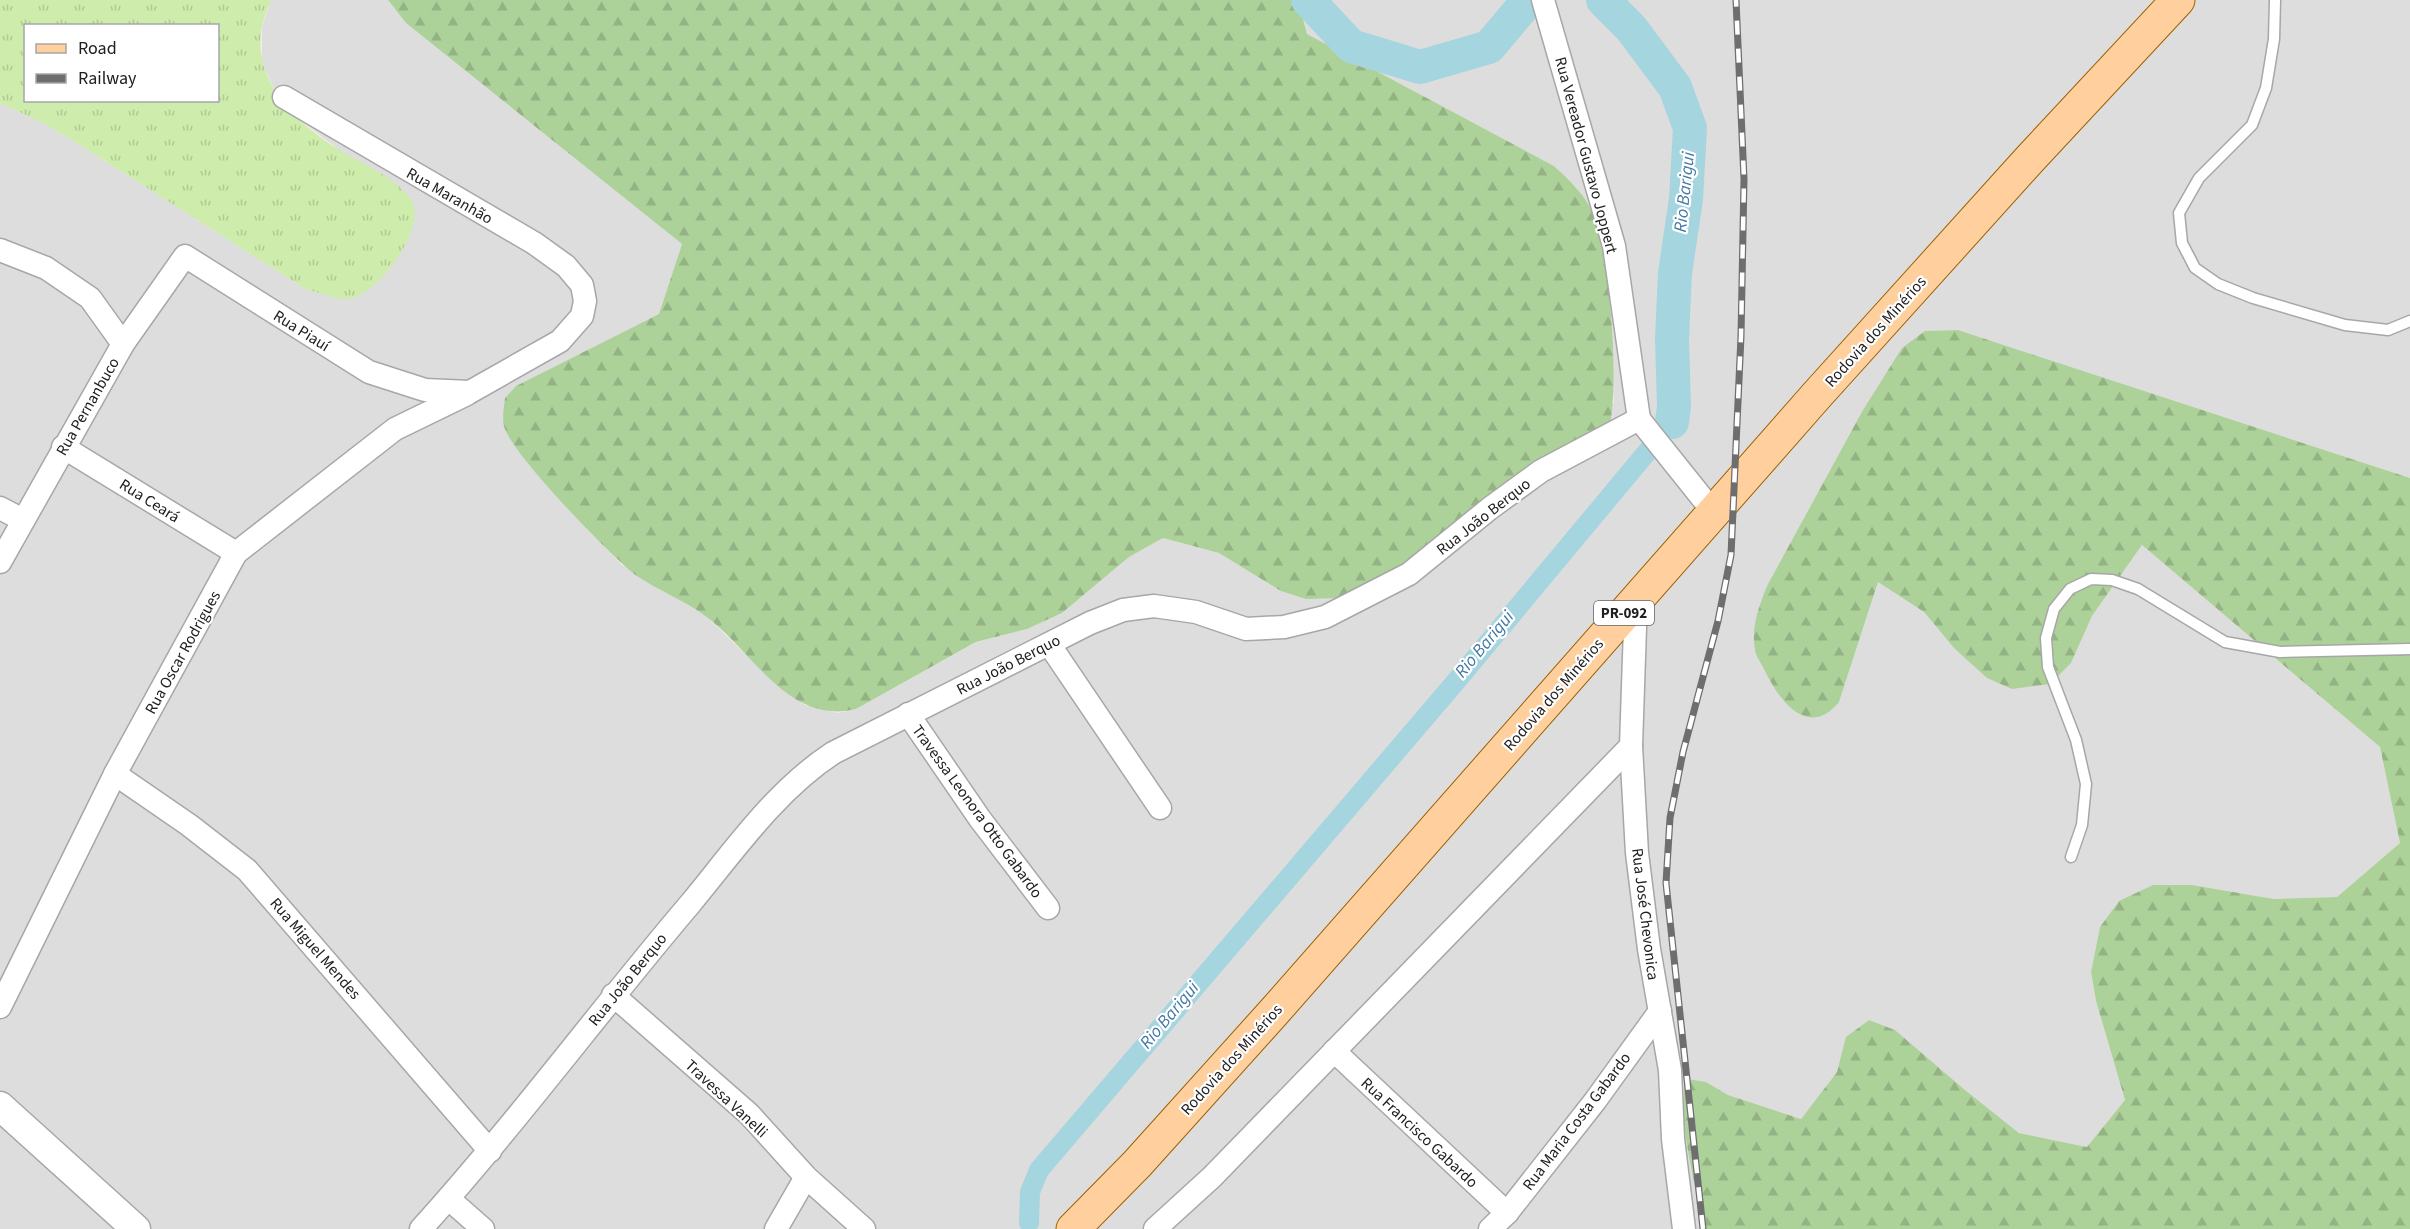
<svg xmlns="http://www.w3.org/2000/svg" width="2410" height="1229" font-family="'Source Sans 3',sans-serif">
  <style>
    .residential { fill: #dedddd }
    .grass { fill: url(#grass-tufts); fill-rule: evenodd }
    .forest { fill: url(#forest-firs) }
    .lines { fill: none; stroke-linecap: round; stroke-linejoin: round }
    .canal { stroke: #a5d5df; stroke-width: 20 }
    .river { stroke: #a5d5df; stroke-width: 34 }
    .service-casing { stroke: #a7a7a7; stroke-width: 13 }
    .minor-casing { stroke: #a7a7a7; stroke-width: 25 }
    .tertiary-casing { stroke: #a7a7a7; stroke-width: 31 }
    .primary-casing { stroke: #9c6100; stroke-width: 35 }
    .service { stroke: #fff; stroke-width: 10 }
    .minor { stroke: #fff; stroke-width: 22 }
    .tertiary { stroke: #fff; stroke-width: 28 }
    .primary { stroke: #ffd09d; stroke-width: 33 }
    .rail-casing { stroke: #6e6e6e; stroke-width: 7 }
    .rail { stroke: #fff; stroke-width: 4.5; stroke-dasharray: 14; stroke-linecap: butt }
    .labels { text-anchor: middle; stroke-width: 4.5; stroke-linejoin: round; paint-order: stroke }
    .shield { fill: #fff; stroke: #636363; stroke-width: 1.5 }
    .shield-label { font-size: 15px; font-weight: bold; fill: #202020 }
    .street-label { font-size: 16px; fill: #202020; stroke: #fff }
    .water-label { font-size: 18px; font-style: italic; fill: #4278a3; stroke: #fff }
  </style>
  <defs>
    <pattern id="grass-tufts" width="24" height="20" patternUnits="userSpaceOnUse" patternTransform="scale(1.5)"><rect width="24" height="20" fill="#ceecab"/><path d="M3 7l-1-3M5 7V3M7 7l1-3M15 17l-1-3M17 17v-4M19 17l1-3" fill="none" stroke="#b1ca93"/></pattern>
    <pattern id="forest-firs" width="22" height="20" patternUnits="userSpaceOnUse" patternTransform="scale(1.5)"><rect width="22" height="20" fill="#acd199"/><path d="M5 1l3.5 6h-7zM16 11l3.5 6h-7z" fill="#94b384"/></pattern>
  </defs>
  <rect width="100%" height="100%" fill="#f1ede6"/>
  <!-- residential -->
  <path class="residential" d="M271,0h117l18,23 276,221 -23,70 -143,72 -11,12 -1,28 14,24 68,78 35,36 84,51 74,72 26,18 33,8 18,-4 121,-67 50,-13 35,-16 67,-56 34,-19 56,15 62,38 333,-188 -9,-135 -13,-56 -16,-25 -22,-21 -247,-132 -9,-34h1112v478l-452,-148 -33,1 -86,371 39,-120 46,30 30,36 117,15 21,-47 50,-71 238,202 20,96 -63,54 -63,2 -82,-14 -73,16 -19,26 -9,45 5,29 29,99 -37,47 -69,-14 -54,-43 -70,-60 -26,-10 -22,17 -10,35 -36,47 -73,-24 -22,-13 -7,114 4,33h-1703v-1126l43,20 29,17 235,150 41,9 -10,-150 -38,-29 -22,-23 -16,-34v-36z"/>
  <!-- grass -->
  <path class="grass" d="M0,0h271c-3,8 -7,17 -9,26 -11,54 34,97 76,123 25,16 53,25 72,49 21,27 -34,100 -63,101 -12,0 -28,-7 -40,-9l-235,-150 -29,-17 -43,-20zM26,26h192v74h-192z"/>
  <!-- forest -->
  <g class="forest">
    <path d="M388,0h910l9,34 247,132c15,14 31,28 38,47 18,43 27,165 18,211l-208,146 -62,28 -34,1 -25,-8 -62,-38 -56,-15 -34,19 -67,56 -35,16 -51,13 -120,67c-69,17 -104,-60 -152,-94 -21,-15 -46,-25 -67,-39 -25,-18 -127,-124 -133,-150 -2,-8 0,-20 1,-28l11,-12 143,-72 23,-70 -276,-221z"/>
    <path d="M1958,330l452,148v751h-707c-5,-40 -29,-115 -16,-150l19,3 22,13 73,24 36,-47 9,-35 23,-17 26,10 70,60 54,43 68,14 38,-47 -29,-99 -5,-29 9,-45 19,-26 34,-16h39l82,14 63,-2 63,-54 -20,-96 -238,-202 -50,71 -21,47 -21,21 -38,5 -25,-11 -33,-30 -30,-36 -46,-30 -39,120c-31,38 -60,-2 -74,-31 -3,-7 -9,-14 -10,-21 -4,-24 4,-43 12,-64l96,-176 39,-62 23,-17z"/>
  </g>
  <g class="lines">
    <!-- canal -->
    <path class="canal" d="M1029,1223l1,-31 9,-22 419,-491 214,-257"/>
    <!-- river -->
    <g class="river">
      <path d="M1308,0l43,46 69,21 69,-20 37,-44"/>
      <path d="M1603,0l28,28 44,59 15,41 -4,71 -11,74 -3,66 2,67 -2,16"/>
    </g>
    <!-- service casing -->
    <g class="service-casing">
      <g id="service">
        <path d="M2275,0l-1,39 -8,49 -14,37 -53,53 -20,35 3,30 13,25 23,16 35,14 92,27 43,5 22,-9"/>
        <path d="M2071,857l11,-32 4,-41 -10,-44 -28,-73 -2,-29 8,-29 16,-20 21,-10 21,1 26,9 87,53 55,10 130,-3"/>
      </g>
    </g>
    <!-- minor casing -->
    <g class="minor-casing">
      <g id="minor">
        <path d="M1543,0l71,246 25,173"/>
        <path d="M0,250l46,18 44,30 33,46"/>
        <path d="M63,447l173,106"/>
        <path d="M0,508l23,12"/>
        <path d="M0,562l123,-218 62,-88 184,116 56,18 45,2 90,-51 22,-25 3,-15 -3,-16 -16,-19 -32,-23 -250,-146"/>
        <path d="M1636,598l-5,148 6,107 12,96 21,121 3,69 11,90"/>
        <path d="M1049,644l111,164"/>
        <path d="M908,714l72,105 68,89"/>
        <path d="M115,774l74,51 58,45 243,281"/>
        <path d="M613,995l136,119 57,63 58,52"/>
        <path d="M0,1007l115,-233 121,-221 159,-124 72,-35"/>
        <path d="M1334,1051l173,162"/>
        <path d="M449,1199l34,30"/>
        <path d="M421,1229c94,-104 178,-218 269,-325 44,-53 85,-113 143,-151l257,-130 33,-13 31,-4 42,6 50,17 38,-2 41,-10 84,-43 80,-65 52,-38 98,-52 76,95"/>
        <path d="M776,1229l30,-52"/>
        <path d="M1155,1229l57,-52 419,-431"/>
        <path d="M1490,1229l17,-16 88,-112 65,-90"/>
      </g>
    </g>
    <!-- tertiary casing -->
    <g class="tertiary-casing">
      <path id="tertiary" d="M0,1106l136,123"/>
    </g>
    <!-- primary casing -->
    <g class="primary-casing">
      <path id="primary" d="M1073,1229l64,-65 136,-151 543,-617 213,-236 149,-160"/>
    </g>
    <!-- service -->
    <use href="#service" class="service"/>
    <!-- minor -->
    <use href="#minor" class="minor"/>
    <!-- tertiary -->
    <use href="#tertiary" class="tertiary"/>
    <!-- primary -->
    <use href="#primary" class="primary"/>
    <!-- rail casing -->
    <g class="rail-casing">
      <path id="rail" d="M1703,1229l-37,-346 4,-65 13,-66 35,-131 13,-66 10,-219 3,-157 -8,-179"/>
    </g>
    <!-- rail -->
    <use href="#rail" class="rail"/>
  </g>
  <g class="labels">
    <!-- shield labels -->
    <rect class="shield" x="1594" y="601" width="60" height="24" rx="4.5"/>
    <g class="shield-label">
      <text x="1624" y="618">PR-092</text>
    </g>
    <!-- street labels -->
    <g class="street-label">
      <text transform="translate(1587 155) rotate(75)" y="6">Rua Vereador Gustavo Joppert</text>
      <text transform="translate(450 195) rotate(30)" y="6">Rua Maranhão</text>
      <text transform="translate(302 330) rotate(32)" y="6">Rua Piauí</text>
      <text transform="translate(1875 331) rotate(-48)" y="6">Rodovia dos Minérios</text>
      <text transform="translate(87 406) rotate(-60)" y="6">Rua Pernanbuco</text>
      <text transform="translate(150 500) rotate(32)" y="6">Rua Ceará</text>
      <text transform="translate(1483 516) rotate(-38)" y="6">Rua João Berquo</text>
      <text transform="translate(182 652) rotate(-61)" y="6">Rua Oscar Rodrigues</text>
      <text transform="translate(1008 664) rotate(-27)" y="6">Rua João Berquo</text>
      <text transform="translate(1553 694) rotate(-49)" y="6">Rodovia dos Minérios</text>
      <text transform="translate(978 811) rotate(54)" y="6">Travessa Leonora Otto Gabardo</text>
      <text transform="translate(1646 914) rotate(83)" y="6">Rua José Chevonica</text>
      <text transform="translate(316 948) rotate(49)" y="6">Rua Miguel Mendes</text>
      <text transform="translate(627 979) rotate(-51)" y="6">Rua João Berquo</text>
      <text transform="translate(1231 1059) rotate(-48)" y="6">Rodovia dos Minérios</text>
      <text transform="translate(727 1098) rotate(43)" y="6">Travessa Vanelli</text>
      <text transform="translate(1576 1121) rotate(-53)" y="6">Rua Maria Costa Gabardo</text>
      <text transform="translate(1420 1132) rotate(43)" y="6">Rua Francisco Gabardo</text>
    </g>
    <!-- water labels -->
    <g class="water-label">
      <text transform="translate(1684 192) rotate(-84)" y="6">Rio Barigui</text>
      <text transform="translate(1484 644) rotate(-50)" y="6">Rio Barigui</text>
      <text transform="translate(1169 1015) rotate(-50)" y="6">Rio Barigui</text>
    </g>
  </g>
  <!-- legend -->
  <rect x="24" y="24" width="195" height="78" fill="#ffffff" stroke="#a6a6a6" stroke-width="1.5"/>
  <rect x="36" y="44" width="30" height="9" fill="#ffd09d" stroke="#a6a6a6" stroke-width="1.5"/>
  <text x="78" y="54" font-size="18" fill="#202020">Road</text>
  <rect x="36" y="74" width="30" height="9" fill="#6e6e6e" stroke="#a6a6a6" stroke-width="1.5"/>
  <text x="78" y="84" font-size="18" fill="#202020">Railway</text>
</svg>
